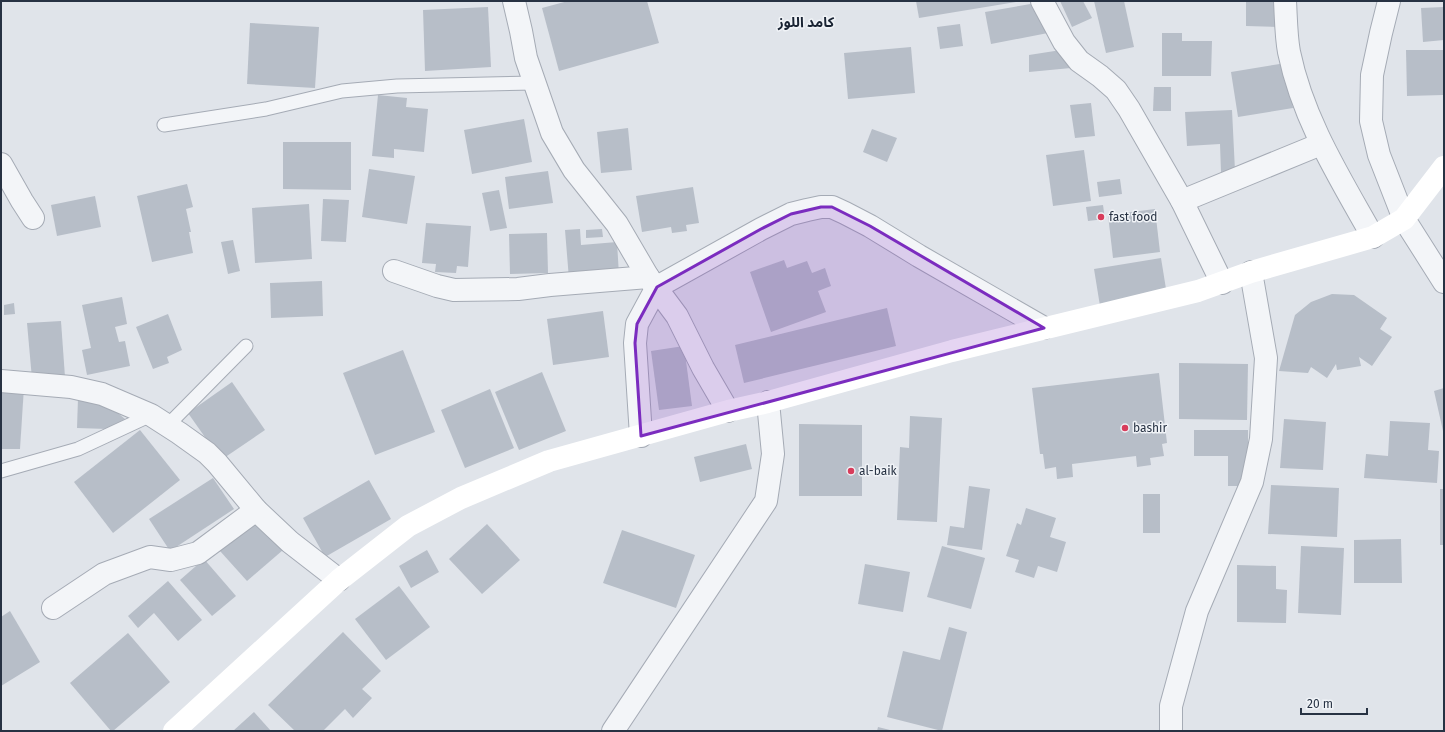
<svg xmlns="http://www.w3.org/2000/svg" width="1445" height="732" font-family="'Fira Sans','Noto Sans Arabic',sans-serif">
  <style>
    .building { fill: #b7bec8 }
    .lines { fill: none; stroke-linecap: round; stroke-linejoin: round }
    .lane-casing { stroke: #a5abb5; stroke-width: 15 }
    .street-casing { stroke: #a5abb5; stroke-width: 24 }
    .lane { stroke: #f3f5f8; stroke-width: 13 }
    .street { stroke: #f3f5f8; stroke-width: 22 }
    .secondary { stroke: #fff; stroke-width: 22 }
    .marked { fill: #7b2cbf; fill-opacity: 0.2; stroke: #7b2cbf; stroke-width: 3; stroke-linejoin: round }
    .poi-dot { fill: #d83c5b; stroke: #f0f3f7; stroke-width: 1.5 }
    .labels { text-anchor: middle; stroke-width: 3; stroke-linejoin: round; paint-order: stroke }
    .poi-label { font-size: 12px; fill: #273243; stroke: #f0f3f7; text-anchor: start }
    .quarter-label { font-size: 14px; font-weight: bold; fill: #192333; stroke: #f0f3f7 }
  </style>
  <rect width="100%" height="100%" fill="#e0e4ea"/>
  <!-- building -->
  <g class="building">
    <path d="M568,1h79l12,42 -100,28 -17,-63z"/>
    <path d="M916,1h100v1l-97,16z"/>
    <path d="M1060,1h23l9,17 -20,9z"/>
    <path d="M1094,1h30l10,46 -28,6z"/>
    <path d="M1246,1h35l-1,26 -34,-1z"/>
    <path d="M1042,2l6,31 -57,11 -6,-32z"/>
    <path d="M488,7l3,60 -66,4 -2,-61z"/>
    <path d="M1444,7v33l-21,2 -2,-34z"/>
    <path d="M250,23l69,4 -4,61 -68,-4z"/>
    <path d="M960,24l3,22 -23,3 -3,-22z"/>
    <path d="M1162,33h20v8h30l-1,35h-49z"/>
    <path d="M911,47l4,46 -67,6 -4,-46z"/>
    <path d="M1061,50l10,18 -42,4v-17z"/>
    <path d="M1406,50h37v45l-36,1z"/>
    <path d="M1286,63l7,45 -55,9 -7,-45z"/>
    <path d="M1154,87h17v24h-18z"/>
    <path d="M378,95l29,3 -1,9 22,2 -4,43 -30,-3v9l-22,-2z"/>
    <path d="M1091,103l4,33 -20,2 -5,-33z"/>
    <path d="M1232,110l3,61 -14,1 -1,-28 -33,2 -2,-34z"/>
    <path d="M524,119l8,43 -60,12 -8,-44z"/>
    <path d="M628,128l4,42 -31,3 -4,-41z"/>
    <path d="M872,129l25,9 -10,24 -24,-10z"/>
    <path d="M283,142h68v48l-68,-1z"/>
    <path d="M1084,150l7,51 -38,5 -7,-51z"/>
    <path d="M369,169l46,7 -8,48 -45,-7z"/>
    <path d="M548,171l5,32 -44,6 -4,-32z"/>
    <path d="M1120,179l2,15 -23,3 -2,-15z"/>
    <path d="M187,184l6,23 -7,2 5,23h-2l4,21 -41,9 -15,-66z"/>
    <path d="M693,187l6,36 -13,2 1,6 -15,2 -1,-6 -29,5 -6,-36z"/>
    <path d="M499,190l8,38 -17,3 -8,-38z"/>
    <path d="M95,196l6,31 -44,9 -6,-31z"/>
    <path d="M323,199l26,1 -3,42 -25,-1z"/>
    <path d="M309,204l3,55 -57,4 -3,-55z"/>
    <path d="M1103,205l2,14 -17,2 -2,-14z"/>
    <path d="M1155,209l5,43 -47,6 -5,-43z"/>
    <path d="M426,223l45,3 -3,41 -11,-1 -1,7 -21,-1 1,-8 -14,-1z"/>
    <path d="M580,229l1,16 36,-3 2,33 -50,4 -4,-49z"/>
    <path d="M602,229l1,8 -17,1v-8z"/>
    <path d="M547,233l1,40 -38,1 -1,-40z"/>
    <path d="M233,240l7,31 -12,3 -7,-32z"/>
    <path d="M1161,258l6,37 -67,11 -6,-37z"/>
    <path d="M784,260l3,8 20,-7 5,12 13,-5 6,18 -13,5 8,21 -55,20 -21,-60z"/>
    <path d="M322,281l1,35 -52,2 -1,-35z"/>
    <path d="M1332,294l22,1 33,23 -7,11 12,8 -20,29 -13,-9 2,9 -24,4 -1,-6 -9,14 -16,-11 -3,6 -29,-2 16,-56 16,-13z"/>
    <path d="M122,297l5,27 -12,3 4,15 6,-1 5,25 -43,9 -5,-25 9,-2 -9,-43z"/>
    <path d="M14,303l1,11 -11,1v-10z"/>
    <path d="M887,308l9,38 -152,37 -9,-38z"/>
    <path d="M603,311l6,46 -56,8 -6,-46z"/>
    <path d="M168,314l14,36 -15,7 2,6 -16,6 -17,-42z"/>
    <path d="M61,321l4,56 -33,2 -5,-56z"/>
    <path d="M684,346l8,60 -33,4 -8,-59z"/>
    <path d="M403,350l32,82 -60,23 -32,-82z"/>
    <path d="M1179,363l69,1 -1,56 -68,-1z"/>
    <path d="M542,372l24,59 -47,19 -24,-58z"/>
    <path d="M1159,373l8,70 -5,1 2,12 -14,2 1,7 -14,2 -1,-11 -64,8 1,13 -16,2 -1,-12 -11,2 -2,-15h-3l-8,-66z"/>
    <path d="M232,382l33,48 -44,30 -33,-47z"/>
    <path d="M1,386l23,1 -4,62h-19z"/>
    <path d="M1444,388v43h-1l-9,-40z"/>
    <path d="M490,389l24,59 -49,20 -24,-58z"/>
    <path d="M78,398l34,10 13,11 -18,10 -30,-1z"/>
    <path d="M910,416l32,2 -5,104 -40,-2 3,-73 9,1z"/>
    <path d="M1284,419l42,3 -3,48 -43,-2z"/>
    <path d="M1390,421l40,2 -2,27 11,1 -2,32 -73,-5 2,-24 22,2z"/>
    <path d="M799,424l63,1v71h-63z"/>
    <path d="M140,430l40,50 -67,53 -39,-51z"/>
    <path d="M1194,430h54v56h-20v-30h-34z"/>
    <path d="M746,444l6,25 -52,13 -6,-25z"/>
    <path d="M213,478l21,31 -64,42 -21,-32z"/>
    <path d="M369,480l22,39 -66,38 -22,-39z"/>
    <path d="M1271,485l68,3 -2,49 -69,-3z"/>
    <path d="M969,486l21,3 -8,61 -35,-5 3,-19 14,2z"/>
    <rect x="1440" y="489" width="4" height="56"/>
    <rect x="1143" y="494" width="17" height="39"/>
    <path d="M1026,508l30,10 -6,19 16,5 -9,30 -19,-6 -4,12 -19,-6 4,-12 -13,-4 11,-33 4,2z"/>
    <path d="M256,519l27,31 -36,31 -27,-30z"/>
    <path d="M487,524l33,36 -38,34 -33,-35z"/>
    <path d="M622,530l73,25 -19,53 -73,-25z"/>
    <path d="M1401,539l1,44h-48v-43z"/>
    <path d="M942,546l43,12 -14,51 -44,-12z"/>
    <path d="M1301,546l43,2 -3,67 -43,-2z"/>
    <path d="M427,550l12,22 -28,16 -12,-22z"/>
    <path d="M204,559l32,37 -24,20 -32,-36z"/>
    <path d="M865,564l45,8 -7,40 -45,-8z"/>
    <path d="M1237,565l39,1v23l11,1 -1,33 -49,-1z"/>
    <path d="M168,581l34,39 -24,21 -24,-28 -16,15 -10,-12z"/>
    <path d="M399,586l31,41 -44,33 -31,-41z"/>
    <path d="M10,611l30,51 -39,24v-69z"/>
    <path d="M949,627l18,5 -25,99 -55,-14 16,-66 37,9z"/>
    <path d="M343,632l38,39 -19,18 10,9 -19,20 -8,-9 -22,22h-28l-27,-26z"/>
    <path d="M128,633l42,49 -57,49h-2l-41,-48z"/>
    <path d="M254,712l17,19h-38z"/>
    <path d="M878,727l12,3v1h-13z"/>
  </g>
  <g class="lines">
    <!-- lane casing -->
    <g class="lane-casing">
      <g id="lane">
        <path d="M164,125l102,-16 76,-18 55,-5 137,-3"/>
        <path d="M167,426l79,-80"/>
        <path d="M1,471l77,-22 73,-34"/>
      </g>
    </g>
    <!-- street casing -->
    <g class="street-casing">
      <g id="street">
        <path d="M514,1l7,30 5,27 26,75 22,37 43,54 31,53 29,39 26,52 25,43"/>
        <path d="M1042,1l22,41 15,19 21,15 16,14 13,19 53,92 40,82"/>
        <path d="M1285,1c1,17 1,35 4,51 14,68 51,126 84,185"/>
        <path d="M1389,1l-8,32 -9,42 -1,46 8,34 25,64 40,63"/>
        <path d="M1,164l21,37 11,17"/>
        <path d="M1182,201l139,-57"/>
        <path d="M394,271l43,15 17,4 64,-1 32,-4 98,-8"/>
        <path d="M1,381l70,6 31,7 49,21 28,18 28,20 10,10 39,47 34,32 49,38"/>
        <path d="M641,436l-6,-93 2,-19 20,-37 104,-58 30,-15 16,-4 14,-3h11l13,6 25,13 49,30 125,72"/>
        <path d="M53,608l51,-34 46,-17 21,3 27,-7 58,-43"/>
        <path d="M613,731l153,-230 7,-47 -5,-52"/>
        <path d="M1171,731v-25l26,-95 55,-129 9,-43 5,-81 -15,-86"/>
      </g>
    </g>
    <!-- lane -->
    <use href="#lane" class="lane"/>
    <!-- street -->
    <use href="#street" class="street"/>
    <!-- secondary -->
    <path class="secondary" d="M174,731l165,-151 69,-54 53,-28 88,-37 179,-50 40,-9 184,-51 246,-60 53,-19 122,-35 31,-18 40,-52"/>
  </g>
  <!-- marked area -->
  <path class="marked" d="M821,207h11l38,19 174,102 -403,108 -6,-93 2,-19 20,-37 104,-58 30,-15z"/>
  <!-- markers -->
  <g class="poi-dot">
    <circle cx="1101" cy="217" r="4"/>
    <circle cx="1125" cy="428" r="4"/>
    <circle cx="851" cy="471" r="4"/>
  </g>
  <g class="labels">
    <!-- poi labels -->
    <g class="poi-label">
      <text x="1109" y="221">fast food</text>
      <text x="1133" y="432">bashir</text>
      <text x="859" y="475">al-baik</text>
    </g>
    <!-- quarter labels -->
    <g class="quarter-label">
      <text x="806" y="27">كامد اللوز</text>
    </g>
  </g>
  <!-- border -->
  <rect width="1445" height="732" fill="none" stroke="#273243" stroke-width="4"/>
  <!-- scale -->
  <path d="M1301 708v6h66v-6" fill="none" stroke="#273243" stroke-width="2"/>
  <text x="1307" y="708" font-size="12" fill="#273243" stroke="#f0f3f7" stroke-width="3" paint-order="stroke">20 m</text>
</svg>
